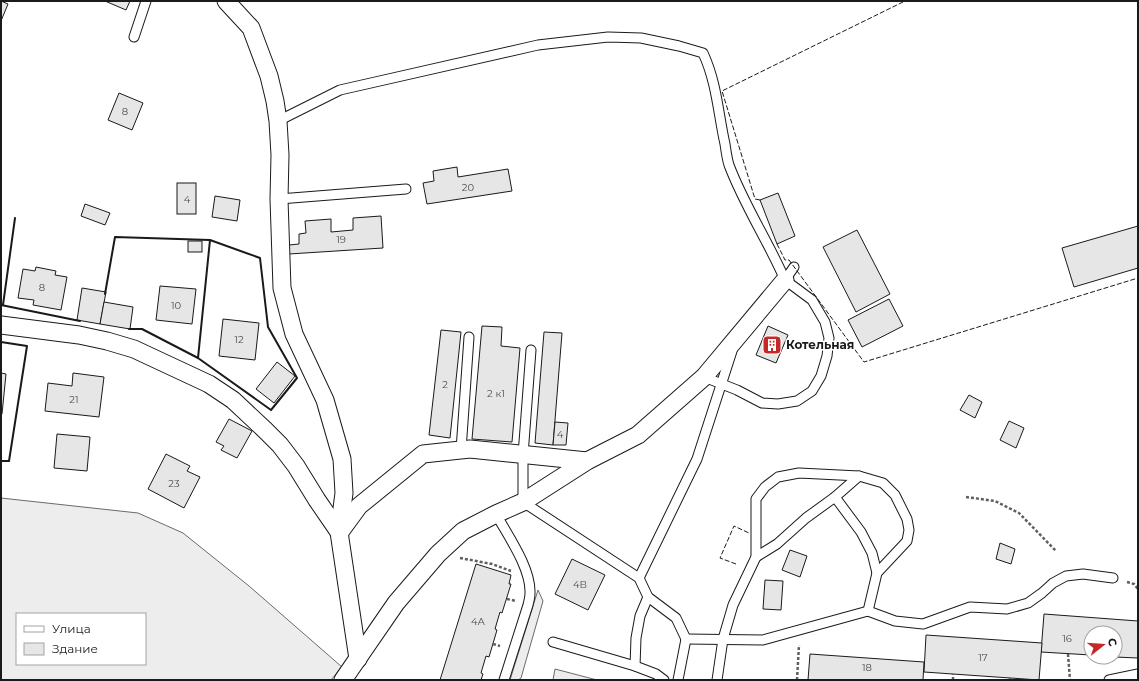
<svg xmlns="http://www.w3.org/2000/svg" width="1139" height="681" font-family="Montserrat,sans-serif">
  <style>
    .built { fill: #ededed; stroke: #6a6a6a; fill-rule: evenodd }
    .building { fill: #e6e6e6; stroke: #1a1a1a }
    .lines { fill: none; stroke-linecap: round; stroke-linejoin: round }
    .lane-casing { stroke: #1a1a1a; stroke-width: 11 }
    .street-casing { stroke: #1a1a1a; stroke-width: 19 }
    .path { stroke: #5f5f5f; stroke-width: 2.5; stroke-dasharray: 3 2; stroke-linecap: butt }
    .lane { stroke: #fff; stroke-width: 9 }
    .street { stroke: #fff; stroke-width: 17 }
    .fence { stroke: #1a1a1a; stroke-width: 1; stroke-dasharray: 5 2; stroke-linecap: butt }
    .wall { stroke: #1a1a1a; stroke-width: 2 }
    .labels { text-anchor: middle; stroke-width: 3; stroke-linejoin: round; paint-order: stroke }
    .number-label { font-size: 10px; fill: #4d4d4d }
    .poi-label { font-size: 12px; font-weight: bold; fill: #1a1a1a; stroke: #fff; text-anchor: start }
  </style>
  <rect width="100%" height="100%" fill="#fff"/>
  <!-- built -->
  <g class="built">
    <path d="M1,498l137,15 45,20 66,53 93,81 -11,13h-330zM17,614h128v50h-128z"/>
    <path d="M538,590l5,11 -22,77 -3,2h-8z"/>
    <path d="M555,669l42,11h-44z"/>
  </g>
  <!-- building -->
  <g class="building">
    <path d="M1,1l7,3 -7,17z"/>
    <path d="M105,1h25l-4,9z"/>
    <path d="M119,93l24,10 -11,27 -24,-10z"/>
    <path d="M457,167l1,10 50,-8 4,22 -85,13 -4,-21 11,-2 -1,-10z"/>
    <rect x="177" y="183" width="19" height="31"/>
    <path d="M778,193l17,43 -18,8 -17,-44z"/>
    <path d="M215,196l25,4 -3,21 -25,-4z"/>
    <path d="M85,204l25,9 -5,12 -24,-9z"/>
    <path d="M381,216l2,32 -94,6v-9l10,-1v-10l7,-1 -1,-12 26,-2v13l22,-2v-12z"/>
    <path d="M1138,226v42l-64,19 -12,-39z"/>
    <path d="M857,230l33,64 -34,18 -33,-65z"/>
    <rect x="188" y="241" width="14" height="11"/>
    <path d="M36,267l20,4 -1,4 12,2 -6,33 -28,-5 1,-5 -16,-2 5,-29 12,2z"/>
    <path d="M160,286l36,3 -4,35 -36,-4z"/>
    <path d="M82,288l24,4 -6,32 -23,-4z"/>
    <path d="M889,299l14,27 -41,21 -14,-27z"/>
    <path d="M104,302l29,5 -3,22 -30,-5z"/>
    <path d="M223,319l36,4 -4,37 -36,-4z"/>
    <path d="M482,326l20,1 -1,19 19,2 -8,94 -40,-3z"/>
    <path d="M768,326l20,9 -12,28 -20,-8z"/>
    <path d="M441,330l20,2 -11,106 -21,-3z"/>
    <path d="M544,332l18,1 -9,112 -18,-2z"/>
    <path d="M277,362l18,14 -21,27 -18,-14z"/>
    <path d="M1,373l5,1 -4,40h-1z"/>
    <path d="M73,373l31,4 -5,40 -54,-6 3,-28 24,3z"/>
    <path d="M969,395l13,7 -7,16 -15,-8z"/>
    <path d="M229,419l23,12 -15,27 -16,-8 3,-4 -8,-4z"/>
    <path d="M1009,421l15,7 -8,20 -16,-8z"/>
    <path d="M555,422l13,1 -2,22h-13z"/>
    <path d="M57,434l33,3 -3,34 -33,-3z"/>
    <path d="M166,454l24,12 -3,5 13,6 -16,31 -36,-19z"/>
    <path d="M1000,543l15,6 -4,15 -15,-5z"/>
    <path d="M790,550l17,6 -7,21 -18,-7z"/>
    <path d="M572,559l33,16 -17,35 -33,-16z"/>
    <path d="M476,564l35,11 -2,9h2l-9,29 -2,-1 -5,17 2,1 -8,27 -3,-1 -5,17 2,1 -2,6h-41z"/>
    <path d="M765,580l18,1 -2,29 -18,-1z"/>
    <path d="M1044,614l94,7v37l-23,-1v-24h-24v22l-50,-3z"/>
    <path d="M926,635l116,8 -3,37 -115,-8z"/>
    <path d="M810,654l114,8 -1,18h-115z"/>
  </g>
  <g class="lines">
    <!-- lane casing -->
    <g class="lane-casing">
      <g id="lane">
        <path d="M134,37l12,-36"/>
        <path d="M278,121l62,-31 198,-45 70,-8 33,1 38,8 24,7c14,30 15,60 22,91 1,7 2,15 4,21 15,40 39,76 56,115"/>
        <path d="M279,199l127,-10"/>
        <path d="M531,350l-8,105v47l116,76 9,19 28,21 10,21 -8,41"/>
        <path d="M704,377l33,13 25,13 16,1 19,-3 15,-10 9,-15 6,-20 2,-18 -4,-16 -13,-22 -27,-20 9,-13"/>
        <path d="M461,450l8,-113"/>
        <path d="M835,497l26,35 11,21 5,20"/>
        <path d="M496,514c12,22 35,54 34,79 0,4 -1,8 -2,12l-24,75"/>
        <path d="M756,557l21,-13 29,-26 29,-21 24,-21"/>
        <path d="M639,578l58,-119 35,-108"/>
        <path d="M686,639l77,1 105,-29 27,10 28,3 47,-17 37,2 21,-6 14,-10 11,-10 13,-7 17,-2 30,4"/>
        <path d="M553,642l82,24 21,8 8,6"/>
        <path d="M635,666l1,-28 4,-22 8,-19"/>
        <path d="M717,680l6,-41 10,-34 23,-48v-58l9,-12 13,-10 21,-4 60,3 24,7 12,12 12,24 2,11 -2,11 -30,32 -9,38"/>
        <path d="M1109,680l29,-6"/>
      </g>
    </g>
    <!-- street casing -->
    <g class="street-casing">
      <g id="street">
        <path d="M226,1l25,27 18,48 6,25 3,20 2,34 -1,44 3,89 12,46 31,66 17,59 2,34 -5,39 19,127"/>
        <path d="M1,325l78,10 28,6 27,8 75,35 24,16 32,30 15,15 16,21 21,34 22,32"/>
        <path d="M340,532l19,-26 64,-52 47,-5 117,12"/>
        <path d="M343,680l53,-77 42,-49 25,-23 33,-17 27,-12 64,-41 51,-26 66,-58 81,-97"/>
      </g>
    </g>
    <!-- path -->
    <g class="path">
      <path d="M966,497l29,4 24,12 37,38"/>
      <path d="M460,558l32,6 19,7"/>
      <path d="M1127,582l7,2 4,5"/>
      <path d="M507,599l9,2"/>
      <path d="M493,644l7,2"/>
      <path d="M1068,654l2,26"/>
      <path d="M797,680l2,-35"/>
      <path d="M953,680v-6"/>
      <path d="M1010,680v-2"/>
    </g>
    <!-- lane -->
    <use href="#lane" class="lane"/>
    <!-- street -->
    <use href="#street" class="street"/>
    <!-- fence -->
    <g class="fence">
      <path d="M760,200l-5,-1 -33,-108 183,-90"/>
      <path d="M777,244l8,16h4l75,102 274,-84"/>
      <path d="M736,564l-16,-6 14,-32 15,7"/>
    </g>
    <!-- wall -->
    <g class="wall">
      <path d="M105,294l10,-57 95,3 -12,118 -56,-29h-13"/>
      <path d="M1,305l79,16"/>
      <path d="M3,305l12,-87"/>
      <path d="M1,342l26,4 -18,115h-8"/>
      <path d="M198,358l73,52 26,-32 -29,-51 -8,-69 -50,-18"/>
    </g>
  </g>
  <!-- icons -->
  <defs>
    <g id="building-square" transform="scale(1)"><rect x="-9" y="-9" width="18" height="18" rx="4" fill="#c62828" stroke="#fff"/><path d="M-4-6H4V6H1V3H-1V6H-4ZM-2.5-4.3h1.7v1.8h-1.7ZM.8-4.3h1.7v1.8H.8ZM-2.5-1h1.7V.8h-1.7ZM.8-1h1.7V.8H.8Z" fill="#fff"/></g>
  </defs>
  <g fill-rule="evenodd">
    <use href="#building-square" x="772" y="345"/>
  </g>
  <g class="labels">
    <!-- number labels -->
    <g class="number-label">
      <text x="125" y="115">8</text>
      <text x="468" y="191">20</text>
      <text x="187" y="203">4</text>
      <text x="341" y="243">19</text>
      <text x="42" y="291">8</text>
      <text x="176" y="309">10</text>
      <text x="239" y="343">12</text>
      <text x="445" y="388">2</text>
      <text x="496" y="397">2 к1</text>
      <text x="74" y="403">21</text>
      <text x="560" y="438">4</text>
      <text x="174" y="487">23</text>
      <text x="580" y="588">4В</text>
      <text x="478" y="625">4А</text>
      <text x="1067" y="642">16</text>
      <text x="983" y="661">17</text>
      <text x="867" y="671">18</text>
    </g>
    <!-- poi labels -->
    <g class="poi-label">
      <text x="786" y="349">Котельная</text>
    </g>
  </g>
  <!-- border -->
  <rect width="1139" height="681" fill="none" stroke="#1a1a1a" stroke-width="4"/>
  <!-- legend -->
  <rect x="16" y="613" width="130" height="52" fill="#ffffff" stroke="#a3a3a3"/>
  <rect x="24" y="626" width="20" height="6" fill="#ffffff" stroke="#a3a3a3"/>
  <text x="52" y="633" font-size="12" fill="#1a1a1a">Улица</text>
  <rect x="24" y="643" width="20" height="12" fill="#e6e6e6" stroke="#a3a3a3"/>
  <text x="52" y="653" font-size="12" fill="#1a1a1a">Здание</text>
  <!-- north arrow -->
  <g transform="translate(1103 645) rotate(73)"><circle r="19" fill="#ffffff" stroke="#a3a3a3"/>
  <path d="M0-3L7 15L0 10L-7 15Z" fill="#c62828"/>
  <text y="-6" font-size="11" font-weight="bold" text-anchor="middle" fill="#1a1a1a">С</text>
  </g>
</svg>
